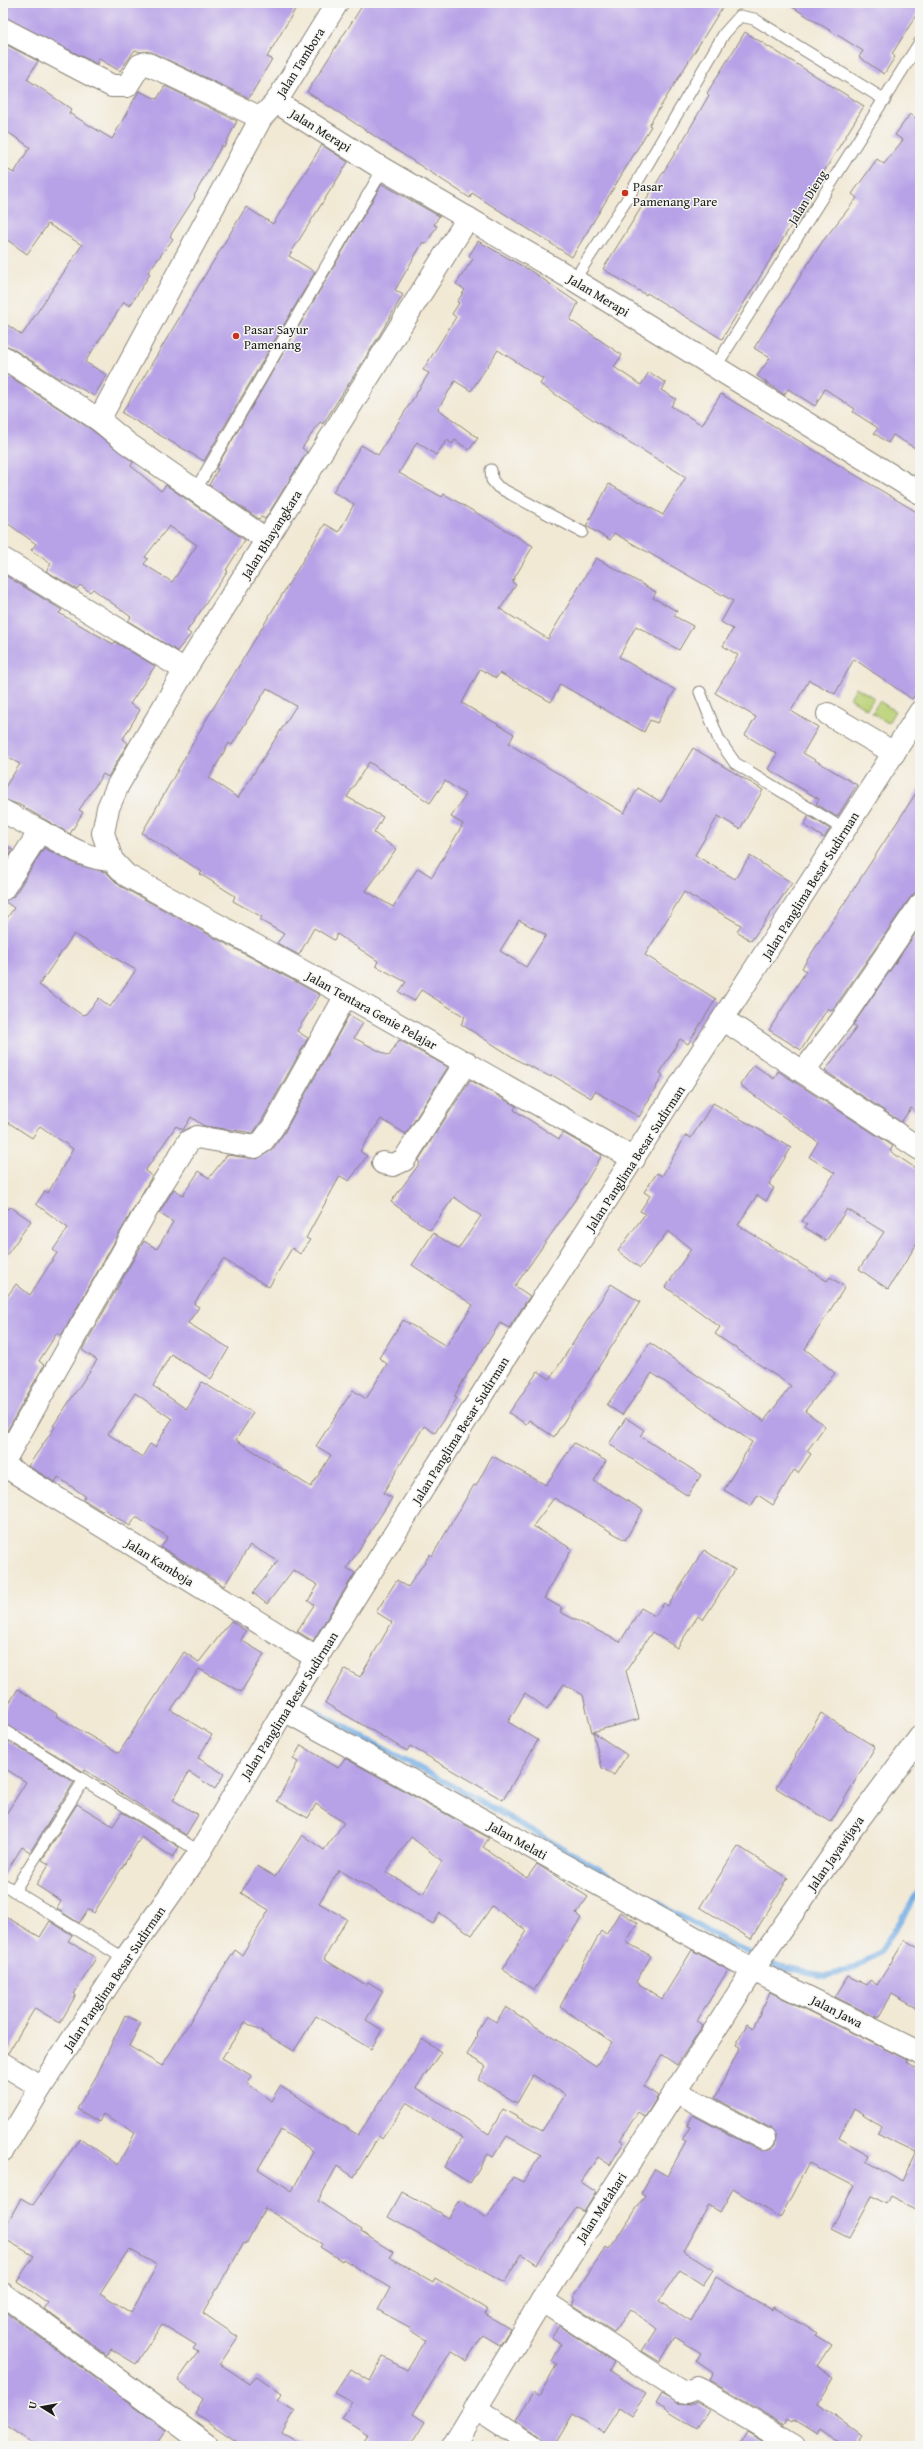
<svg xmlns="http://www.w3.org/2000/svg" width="923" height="2449" font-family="'Gentium Book Plus',serif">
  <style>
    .green { fill: #bbd277; stroke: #6c774a }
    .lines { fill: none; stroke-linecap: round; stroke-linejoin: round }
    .stream { stroke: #74ade4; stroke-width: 6 }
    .building { fill: #b7a1e7; fill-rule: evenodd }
    .lane-casing { stroke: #878278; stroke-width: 13 }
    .street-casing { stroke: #878278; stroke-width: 24 }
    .secondary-casing { stroke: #878278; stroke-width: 24 }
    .primary-casing { stroke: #878278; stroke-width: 24 }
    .lane { stroke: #fff; stroke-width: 11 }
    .street { stroke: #fff; stroke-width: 22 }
    .secondary { stroke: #fff; stroke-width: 22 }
    .primary { stroke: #fff; stroke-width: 22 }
    .poi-dot { fill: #c8321e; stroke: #f6f6f2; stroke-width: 1.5 }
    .labels { text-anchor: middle; stroke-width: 3; stroke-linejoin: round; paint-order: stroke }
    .street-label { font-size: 13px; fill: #1c1c1c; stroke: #f6f6f2 }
    .poi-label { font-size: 13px; fill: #1c1c1c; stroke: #f6f6f2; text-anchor: start }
  </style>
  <rect width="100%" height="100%" fill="#f6f6f2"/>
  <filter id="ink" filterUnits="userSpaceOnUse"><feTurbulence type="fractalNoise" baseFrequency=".025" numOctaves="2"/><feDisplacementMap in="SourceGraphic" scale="8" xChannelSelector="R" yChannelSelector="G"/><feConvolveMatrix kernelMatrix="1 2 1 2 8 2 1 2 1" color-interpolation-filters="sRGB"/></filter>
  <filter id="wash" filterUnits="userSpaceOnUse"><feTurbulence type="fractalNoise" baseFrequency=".012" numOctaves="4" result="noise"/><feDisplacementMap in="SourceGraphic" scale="16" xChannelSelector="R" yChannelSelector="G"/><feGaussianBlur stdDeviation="0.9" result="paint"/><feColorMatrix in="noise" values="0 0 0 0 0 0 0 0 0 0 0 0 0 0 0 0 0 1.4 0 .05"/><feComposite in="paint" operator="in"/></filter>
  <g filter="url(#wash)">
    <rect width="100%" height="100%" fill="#f2e9d5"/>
    <!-- green -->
    <g class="green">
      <path d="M856,687l18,11 -7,11 -17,-11z"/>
      <path d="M879,701l16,10 -7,12 -16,-10z"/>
    </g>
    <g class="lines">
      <!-- stream -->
      <path class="stream" d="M311,1709l171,93 235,135 61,30 47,9 29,-7 27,-18 39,-62"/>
    </g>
    <g id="blocks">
      <!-- building -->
      <g class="building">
        <path d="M3,3h296l-32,54 5,2 -23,39 -98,-46h-11l-5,-2 -15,21 -21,-12 -2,5 -94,-47z"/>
        <path d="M364,3h361l-76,122 2,1 -79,131 -100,-64 -2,5 -163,-106z"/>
        <path d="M786,3h134v6l-28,45 3,3 -11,17 -25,-17 4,-6z"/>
        <path d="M745,32l119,74 -142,233 -75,-46 -1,2 -43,-26 79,-127 27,-47 -2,-2z"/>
        <path d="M3,43l35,18 -11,18 44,30 -2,4 43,26 27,-48 18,8 8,-13 72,35 -13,26 -2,-2 -28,51 1,1 -25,39 3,3 -25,33 2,2 -20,32 -6,-4 -39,60 22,13 -13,21 -33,-19 -1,2 -50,-32 -7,-2v-23l19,13 60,-90 -34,-21 -21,30 -24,-17v-70l11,6 16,-26 -27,-18z"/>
        <path d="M910,114l9,6 1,-2v333l-27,-16 -5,8 -14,-10 4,-5 -25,-16 2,-3 -30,-20 -10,17 -27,-17 -4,6 -5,-4 -22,-15 13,-18 -16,-10 68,-106 35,-44 -5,-4 25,-35 7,5 19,-24 -8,-5z"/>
        <path d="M322,145l26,17 -59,94 26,16 -111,189 -82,-48 124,-206 27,17z"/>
        <path d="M382,184l57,32 -5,9 3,1 -11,18 -3,-2 -28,48 8,5 -27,46 -53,83 -3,-2 -18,26 5,4 -42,67 -4,-2 -2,2 -50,-34 9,-16 -2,-1z"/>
        <path d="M478,241l53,30 47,32 -8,17 52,35 -8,12 27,18 8,-13 17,11 -5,7 15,9 -5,7 31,19 19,-31 199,120v172l-8,13 -58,-40 -19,35 -26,-14 -18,31 27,16 -15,26 54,32 -20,32 -21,-13 3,-5 -51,-30 9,-15 -32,-19 11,-18 -41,-24 23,-38 -15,-9 10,-17 -12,-7 12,-21 -119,-68 -4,7 -24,-14 23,-42 54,31 23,-38 -91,-56 -55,-37 3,-5 -45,-29 -27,41 -16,-10 -17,28 40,29 -9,12 -14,-10 -3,4 -5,-4 -11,15 -19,-13 -18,31 43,24 2,-3 89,52 -21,36 4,3 -16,24 48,30 48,-81 60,34 -3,6 24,13 -3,5 19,10 -14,24 -43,-24 -17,31 56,33 -18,33 -7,-3 -6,12 -84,-48 -9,18 -51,-29 -4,5 -16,-9 -18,34 52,31 -5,10 115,69 14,-25 23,14 32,-54 70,42 -23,39 -22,-13 -23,39 40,24 15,-23 42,27 -41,58 -14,-10 4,-6 -57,-33 -39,63 71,44 -28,45 -8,-5 -20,34 3,2 -24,42 -44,-26 -4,7 -39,-23 -1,2 -32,-16 -58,-37 4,-7 -44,-27 -7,11 -15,-9 7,-10 -30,-16 2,-5 -41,-27 -3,6 -20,-12 -15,27 -22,-12 7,-9 -24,-14 2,-3 -29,-16 2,-5 -35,-22 2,-2 -60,-39 64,-113 119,-196 14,8 15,-28 -21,-12 28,-47 17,10 51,-82 -6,-3 33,-53 -4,-3 7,-11 -2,-1 8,-12 -9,-6 17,-25 -4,-3zM267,688l29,18 -58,92 -29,-20 20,-35 3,2zM369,762l61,41 15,-22 21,14 -15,22 12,7 -31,53 -14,-9 -25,39 -27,-16 30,-42 -22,-16 9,-16 -36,-20zM519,920l27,15 -20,32 -26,-16z"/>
        <path d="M3,372l89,58 41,32 -2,4 30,25 5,-6 79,55 -19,30 2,1 -41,60 4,3 -14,17 -49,-30 3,-4 -38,-28 -3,3 -10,-7 -3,4 -31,-18 5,-7 -20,-14 5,-6 -33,-24zM169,526l28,19 -25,37 -28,-18 4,-5 -3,-2z"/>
        <path d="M3,574l59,36 -3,3 54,31 2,-2 40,24 -25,38 10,6 -17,29 5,4 -20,34 -5,-3 -24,36 4,2 -13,22 -50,-29 -17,-6v-9l17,-26 -17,-9z"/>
        <path d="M920,787v100l-10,11 -78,113 -4,-3 -27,42 -32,-20 37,-59 -4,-3z"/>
        <path d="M809,816l21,13 -6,9 -20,-13z"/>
        <path d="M3,844l10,6 -10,16z"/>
        <path d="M44,848l34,17 28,7 14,14 200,109 -23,36 11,7 -46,82 -9,13 -49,-7 -13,-9 -8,13 -7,-4 -31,45 7,5 -91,160 -4,-3 -18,28 5,4 -41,73v-136l13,-18 14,11 27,-42 -4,-3 15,-22 -32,-24 9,-13 3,2 25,-44 -33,-23 -8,12 -29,-19v-195l11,-16 -10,-7 10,-5zM74,934l62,36 -26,37 -11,-9 -13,16 -4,1 -43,-30z"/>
        <path d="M917,931l3,2v181l-9,-6 -10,14 -76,-51 32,-44 -4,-2z"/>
        <path d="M349,1015l14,8 -9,15 35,18 10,-16 49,27 -42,67 -25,-15 -21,32 7,5 -18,25 -9,-5 -34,62 4,2 -10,14 -8,-6 -23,39 -46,-28 -29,45 5,3 -11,16 41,25 -18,31 -40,-25 -18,32 33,23 16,-27 51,31 -17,27 75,47 20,-32 -15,-9 37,-56 13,9 21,-35 -8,-6 24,-38 43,26 27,-41 -61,-40 21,-32 25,16 23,-33 -27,-19 -24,33 -39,-28 29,-39 -2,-2 52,-81 46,26 -2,4 45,29 4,-6 39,22 -27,45 -60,86 15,10 -21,32 -9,-5 -31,48 -15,26 3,1 -22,35 -11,-7 -41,67 9,5 -45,70 8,5 -42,68 -16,-10 17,-26 -6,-4 10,-16 -25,-15 -26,34 -14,-11 25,-32 -28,-16 -26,41 -63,-39 7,-10 -32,-20 -6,9 -26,-17 -2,2 -19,-12 2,-3 -27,-19 -3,5 -27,-16 27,-39 -2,-1 44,-66 -15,-10 62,-109 13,8 16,-27 -14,-9 15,-24 9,6 16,-24 10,7 18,-23 30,4 15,-9 12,-17zM135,1393l37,26 -17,28 -5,-3 -8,13 -34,-23z"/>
        <path d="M754,1065l20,14 4,-8 115,75 -3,5 30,20v68l-32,50 -29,-20 25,-37 -37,-23 -21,32 -21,-14 2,-3 -5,-3 33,-48 -26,-16 9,-15 -78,-57z"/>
        <path d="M713,1103l78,45 -22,36 5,4 -8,13 -9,-6 -19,30 89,56 3,-4 15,10 -40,62 30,24 -30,38 20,15 -18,25 4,3 -13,19 -4,-3 -21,35 -15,-10 -7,11 -27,-16 28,-48 -100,-69 -30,42 -15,-10 43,-62 114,78 27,-35 -76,-52 5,-7 -54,-40 25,-38 -23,-18 -28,37 -22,-17 27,-37 -5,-3 10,-15 -6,-4 13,-19 5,3 24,-41 5,3z"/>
        <path d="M3,1204l6,5 2,-2 20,14 -28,39z"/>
        <path d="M611,1284l29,18 -86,135 -25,-17 -3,4 -17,-11 29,-42 12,8z"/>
        <path d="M626,1418l18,12 -4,6 61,39 -13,21 -79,-52z"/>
        <path d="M574,1443l32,18 -12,20 49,29 -18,30 -71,-42 -21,28 39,23 -28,49 18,10 -2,4 60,30 21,-34 14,8 9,-13 4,3 36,-56 31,20 -32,50 -5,-4 -21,32 -25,-16 -26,39 13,48 -47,13 -9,-37 -19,-11 -17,25 -22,-16 -17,29 30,18 -35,60 -93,-54 -3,5 -82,-48 20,-34 15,8 32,-55 -16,-10 21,-32 11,7 22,-33 2,2 42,-71 2,1 16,-30 54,29z"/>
        <path d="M231,1621l15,10 -5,9 23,14 -23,38 -42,-23 -28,41 41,25 -14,23 26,16 -9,15 -26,-17 -16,28 25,15 -12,20 -101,-65 -1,2 -81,-49v-10l15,-24 39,25 -1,2 63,37 65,-101 15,10z"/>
        <path d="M821,1713l54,34 -44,75 -55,-34z"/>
        <path d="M593,1732l34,23 -13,20 -12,-7z"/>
        <path d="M3,1738l71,44 -44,70 -8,-5 -19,30v-58l23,-37 -23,-15z"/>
        <path d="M301,1745l37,23 7,-10 144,80 -6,9 44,31 10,-14 51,33 -12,17 5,4 -47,72 -32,-21 25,-38 -35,-25 -20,29 -32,-22 -7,11 -94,-54 -20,33 28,16 -23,40 42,26 2,-3 15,9 -17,29 16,10 -11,19 -55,-33 -22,35 -49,-29 -23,36 30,18 -5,7 24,18 9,-15 78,49 64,-96 19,13 -25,36 73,46 14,-25 39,22 23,-36 -32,-20 -16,28 -39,-23 8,-14 -19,-11 11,-20 -2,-2 11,-17 9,6 10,-15 90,59 16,-24 -52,-35 41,-76 5,4 14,-23 18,11 -12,19 25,14 -15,26 26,17 30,-49 36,20 -31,51 6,4 -26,40 -15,-10 -18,31 14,10 -13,21 -7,-5 -18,28 4,2 -14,23 -12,-8 -17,25 15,10 -12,20 -7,-5 -40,57 -15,-10 -18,29 -116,-66 14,-25 47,26 11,-18 27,18 26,-41 10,5 18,-27 -34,-19 -14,21 -5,-3 -18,29 -26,-16 18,-29 -55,-36 -25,37 -3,-3 -25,41 -17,-11 -19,35 44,29 -1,2 32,20 -4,5 44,25 2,-4 53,32 -3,4 25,15 -10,16 -17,-10 -17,26 -15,-10 -38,63 12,8 -15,24h-48l7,-11 -27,-17 10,-16 -17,-9 16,-24 19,12 13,-24 24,13 18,-30 -15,-10 1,-2 -33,-18 12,-22 -47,-29 -1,2 -22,-14 2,-3 -57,-36 -19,36 -2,-1 -41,70 35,24 -18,27 30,20 7,-8 25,18 -5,7 18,10 -13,22 22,13h-61l-48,-33 8,-14 -25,-19 20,-28 -5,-3 3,-4 -34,-21 -26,40 -25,-15 -4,6 -63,-46 4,-6 -31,-22 17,-25 -31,-18v-7l18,-33 12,7 47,-67 38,27 17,-32 -32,-19 -4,8 -22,-13 20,-34 28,-60 16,8 -12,23 33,20 73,-116 7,5 27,-45 -28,-17 16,-27 18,11 27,-42 22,15 20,-27 -28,-19 -8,14 -31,-17 21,-39 -5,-3zM411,1837l31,24 -19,33 -37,-22zM281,2130l32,21 -21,40 -34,-22zM129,2249l28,16 -26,48 -31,-20z"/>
        <path d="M77,1804l36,22 9,-14 57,35 -6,10 -32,-20 -47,76 -6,-4 -9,14 -22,-14 4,-8 -25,-16 13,-21 -7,-4z"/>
        <path d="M738,1846l50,32 -37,61 -51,-32z"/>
        <path d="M3,1915l37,22 10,-16 22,14 -4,6 28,17 -22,36 2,1 -16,28 -25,-15 -27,45 -5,-1z"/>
        <path d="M905,1940l15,9v61l-28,-16 -14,24 -43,-21 13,-21 19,9 3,-5 7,5z"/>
        <path d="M770,1992l137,68 -1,2 14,9v140l-30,-15 -4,8 -14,-8 -23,42 -18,-9 23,-43 -45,-23 -29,55 -47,-29 -13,23 -11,-7 -26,46 30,19 -10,15 -23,-15 -21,31 32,20 25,-44 56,33 1,-3 44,26 -2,2 16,10 -14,21 17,11 -16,27 43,31 -8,11h-9l-23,-16 -3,5 -25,-15 -1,2 -5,-3 -3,6 -75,-45 4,-7 -17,-12 5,-8 -26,-16 -15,25 -18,-11 14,-22 -25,-20 -17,23 -42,-27 3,-6 -2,-1 14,-23 19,-28 3,2 10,-13 26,-41 -4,-2 14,-24 12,7 19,-34 -4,-2 8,-13 -3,-1 6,-11 65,35h12l5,-5 1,-7 -6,-10 -55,-30 25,-51 -4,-2 11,-21 6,4zM854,2108l27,18 -4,7 39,19 -14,29 -36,-20 3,-6 -30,-17z"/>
        <path d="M3,2310l163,120 -11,16h-118l-34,-23z"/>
        <path d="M559,2326l55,36 -5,8 37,24 -15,22 -12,-8 -16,25 -30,-19 -19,32h-9l-5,-10 -24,-16 17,-28 6,4 18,-32 -5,-3 10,-17 -11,-7z"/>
        <path d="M662,2394l16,9 15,1 3,-2 13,8 -12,19 -41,-25z"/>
        <path d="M747,2432l23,14h-31z"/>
      </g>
    </g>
  </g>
  <g filter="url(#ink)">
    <use href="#blocks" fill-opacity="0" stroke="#878278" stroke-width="1"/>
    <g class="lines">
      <!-- lane casing -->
      <g class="lane-casing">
        <g id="lane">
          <path d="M574,280l52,-79 98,-167 16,-18 14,3 131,81"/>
          <path d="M716,366l204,-324"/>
          <path d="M491,470l1,10 6,7 84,45"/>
          <path d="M195,491l188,-322"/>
          <path d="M700,692l19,48 16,23 110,67"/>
          <path d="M3,1730l197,122"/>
          <path d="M3,1884l122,75"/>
          <path d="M14,1891l70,-111"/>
        </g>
      </g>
      <!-- street casing -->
      <g class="street-casing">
        <g id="street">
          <path d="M3,29l109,57h15l13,-21 6,-2 115,55"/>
          <path d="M3,357l96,63"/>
          <path d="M267,540l-140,-97 -28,-23 162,-302 15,-16"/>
          <path d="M3,559l182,111"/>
          <path d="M828,714l66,39"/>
          <path d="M3,811l37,20"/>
          <path d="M3,889l37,-58c23,12 44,28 72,29"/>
          <path d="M724,1020l196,129"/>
          <path d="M803,1072l38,-51 79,-116"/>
          <path d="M383,1163l10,2 11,-5 62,-98"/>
          <path d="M3,1463l151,-266 35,-56 8,-4 58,10 7,-5 11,-15 73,-132"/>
          <path d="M3,2064l38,23"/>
          <path d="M675,2091l89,48"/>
          <path d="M3,2294l205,152"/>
          <path d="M542,2300l138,91 6,1 11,-4 4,2 93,56"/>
          <path d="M475,2408l58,38"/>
        </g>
      </g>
      <!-- secondary casing -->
      <g class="secondary-casing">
        <g id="secondary">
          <path d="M337,3l-61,99 107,67 191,111 346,213"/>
          <path d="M468,218l-283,452 -67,115 -10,23 -5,25 9,27 14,15 220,120 288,164"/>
          <path d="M3,1465l315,194"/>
          <path d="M284,1710l469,260 167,83"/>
          <path d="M453,2446l89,-146 217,-339 91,-130 70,-94"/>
        </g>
      </g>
      <!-- primary casing -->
      <g class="primary-casing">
        <path id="primary" d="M3,2150l38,-63 84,-128 75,-107 84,-142 224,-357 412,-641"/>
      </g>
      <!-- lane -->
      <use href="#lane" class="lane"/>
      <!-- street -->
      <use href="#street" class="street"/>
      <!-- secondary -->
      <use href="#secondary" class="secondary"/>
      <!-- primary -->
      <use href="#primary" class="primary"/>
    </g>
  </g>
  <!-- markers -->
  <g class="poi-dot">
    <circle cx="625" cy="193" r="4"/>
    <circle cx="236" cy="336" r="4"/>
  </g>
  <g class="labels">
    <!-- street labels -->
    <g class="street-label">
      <text transform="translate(300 62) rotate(-58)" y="5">Jalan Tambora</text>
      <text transform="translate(321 130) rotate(32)" y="5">Jalan Merapi</text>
      <text transform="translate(807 197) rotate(-58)" y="5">Jalan Dieng</text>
      <text transform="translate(599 295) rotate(31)" y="5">Jalan Merapi</text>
      <text transform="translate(271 534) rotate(-58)" y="5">Jalan Bhayangkara</text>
      <text transform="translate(810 885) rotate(-58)" y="5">Jalan Panglima Besar Sudirman</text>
      <text transform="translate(372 1010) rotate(29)" y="5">Jalan Tentara Genie Pelajar</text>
      <text transform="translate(635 1158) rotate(-57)" y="5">Jalan Panglima Besar Sudirman</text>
      <text transform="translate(460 1430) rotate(-58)" y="5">Jalan Panglima Besar Sudirman</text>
      <text transform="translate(160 1562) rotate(32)" y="5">Jalan Kamboja</text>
      <text transform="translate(289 1705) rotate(-58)" y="5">Jalan Panglima Besar Sudirman</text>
      <text transform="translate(518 1840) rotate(29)" y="5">Jalan Melati</text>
      <text transform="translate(835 1853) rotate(-55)" y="5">Jalan Jayawijaya</text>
      <text transform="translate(114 1978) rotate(-56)" y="5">Jalan Panglima Besar Sudirman</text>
      <text transform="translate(837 2011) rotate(27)" y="5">Jalan Jawa</text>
      <text transform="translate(601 2207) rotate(-57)" y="5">Jalan Matahari</text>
    </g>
    <!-- poi labels -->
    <g class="poi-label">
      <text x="633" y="191">Pasar<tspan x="633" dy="15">Pamenang Pare</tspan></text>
      <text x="244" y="334">Pasar Sayur<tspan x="244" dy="15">Pamenang</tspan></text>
    </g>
  </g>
  <!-- margin -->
  <rect width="923" height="2449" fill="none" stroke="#f6f6f2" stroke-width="16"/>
  <!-- north arrow -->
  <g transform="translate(42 2407) rotate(281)" stroke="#f6f6f2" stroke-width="3" paint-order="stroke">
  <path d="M0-3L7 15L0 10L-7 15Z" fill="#1c1c1c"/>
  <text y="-6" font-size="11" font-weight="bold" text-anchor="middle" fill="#1c1c1c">U</text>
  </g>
</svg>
